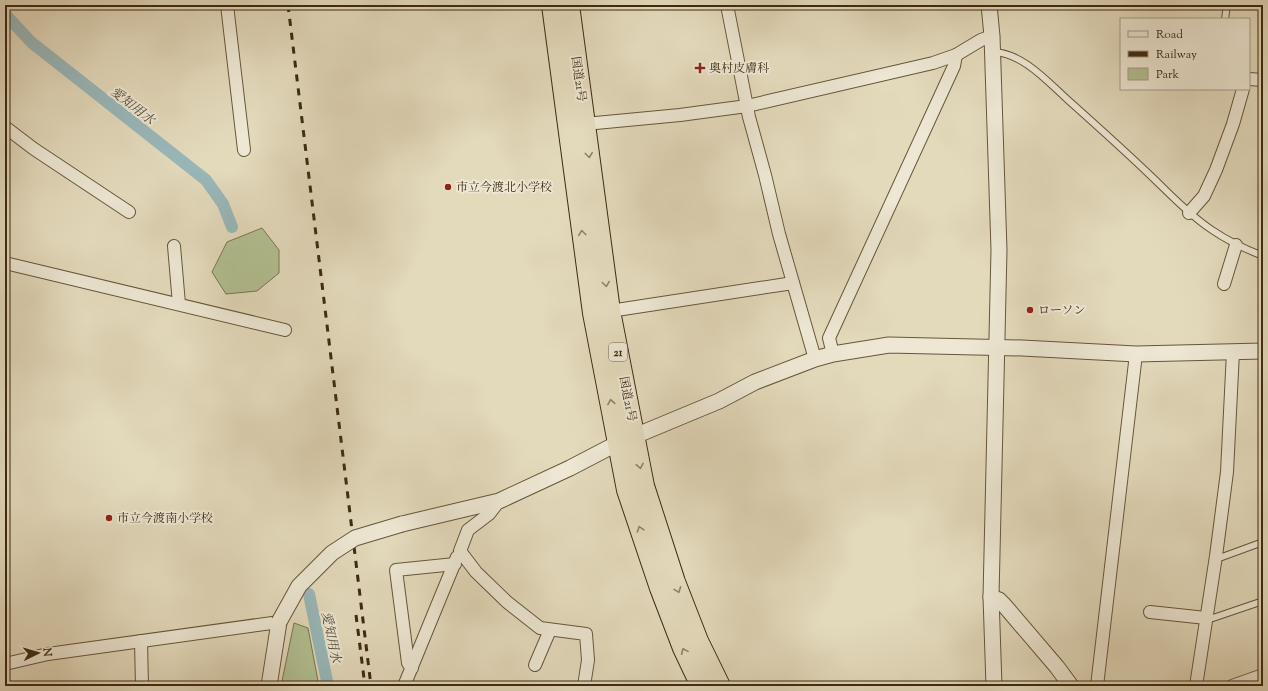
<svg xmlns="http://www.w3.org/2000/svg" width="1268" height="691" font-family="'Sorts Mill Goudy','Noto Serif JP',serif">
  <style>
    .green { fill: #b2c092; stroke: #787552 }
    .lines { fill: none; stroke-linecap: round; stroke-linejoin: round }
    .canal { stroke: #99b8ba; stroke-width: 12 }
    .service-casing { stroke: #66563c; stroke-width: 8 }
    .minor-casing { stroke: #66563c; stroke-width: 14 }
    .tertiary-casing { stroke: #66563c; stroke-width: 17 }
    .trunk-casing { stroke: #3d2a11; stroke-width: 22 }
    .service { stroke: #ede7d3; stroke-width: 6 }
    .minor { stroke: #ede7d3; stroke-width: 12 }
    .tertiary { stroke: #ede7d3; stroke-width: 15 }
    .trunk { stroke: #e3dabc; stroke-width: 20 }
    .rail { stroke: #3d2a11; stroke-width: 3; stroke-dasharray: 7 7; stroke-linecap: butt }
    .tertiary-bridge-casing { stroke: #66563c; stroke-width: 17; stroke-linecap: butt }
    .tertiary-bridge { stroke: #ede7d3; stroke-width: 15 }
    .oneway { stroke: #908266 }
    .poi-dot { fill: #8f2418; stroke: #ede7d3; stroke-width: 1.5 }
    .labels { text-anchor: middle; stroke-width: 4; stroke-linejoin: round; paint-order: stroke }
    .shield { fill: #ede7d3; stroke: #72634b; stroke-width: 1 }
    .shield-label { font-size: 11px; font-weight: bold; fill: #3d2a11 }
    .poi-label { font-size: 12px; fill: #3d2a11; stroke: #ede7d3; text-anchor: start }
    .street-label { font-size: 12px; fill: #3d2a11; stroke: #ede7d3 }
    .water-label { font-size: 13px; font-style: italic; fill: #544e3b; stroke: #ede7d3 }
  </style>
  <rect width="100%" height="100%" fill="#e3dabc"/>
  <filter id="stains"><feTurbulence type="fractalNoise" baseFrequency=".005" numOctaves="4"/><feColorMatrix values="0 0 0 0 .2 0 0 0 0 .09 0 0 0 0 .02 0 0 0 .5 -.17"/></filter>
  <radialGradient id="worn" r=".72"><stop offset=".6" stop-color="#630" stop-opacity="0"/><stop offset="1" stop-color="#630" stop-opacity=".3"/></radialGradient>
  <!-- green -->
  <g class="green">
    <path d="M262,228l17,22v23l-22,18 -31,3 -14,-22 15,-30z"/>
    <path d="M294,623l14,5 11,58h-38z"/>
  </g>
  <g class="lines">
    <!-- canal -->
    <g class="canal">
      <path d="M5,14l26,28 175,138 17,24 9,23"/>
      <path d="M309,594l19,92"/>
    </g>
    <!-- service casing -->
    <g class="service-casing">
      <g id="service">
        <path d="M1225,19l2,-14"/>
        <path d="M993,52c30,1 55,30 75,48 28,25 56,50 83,76 19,18 38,39 61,54 16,11 33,19 51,26"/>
        <path d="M1216,556l6,1 41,-15"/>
        <path d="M1206,618h7l50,-17"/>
      </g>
    </g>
    <!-- minor casing -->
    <g class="minor-casing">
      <g id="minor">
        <path d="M227,5l17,145"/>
        <path d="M727,5l22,112 16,58 14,59 36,125"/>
        <path d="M1249,79l14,1"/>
        <path d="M585,124l95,-9 67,-9 186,-43 23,-8 25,-15 11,-4"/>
        <path d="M5,127l29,22 95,63"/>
        <path d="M1189,213l15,-17 12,-26 17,-46 10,-35"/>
        <path d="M174,246l5,58"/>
        <path d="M5,263l280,67"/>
        <path d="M1224,284l12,-39"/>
        <path d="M610,311l183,-28"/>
        <path d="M833,354l-4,-16 125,-272 2,-11"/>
        <path d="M499,501l-10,13 -21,16 -8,21 16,21 31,30 33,26 46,6 2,26 -4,26"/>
        <path d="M1150,612l56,6"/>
        <path d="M141,641l1,45"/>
        <path d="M5,664l43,-10 231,-32"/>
        <path d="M535,665l15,-35"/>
        <path d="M412,668l-4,-5 -12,-93 59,-6"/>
        <path d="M404,686l53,-129"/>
        <path d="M1097,686l39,-332"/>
        <path d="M1196,686l20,-130 11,-84 6,-120"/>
        <path d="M1232,686l31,-11"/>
      </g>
    </g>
    <!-- tertiary casing -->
    <g class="tertiary-casing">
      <g id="tertiary">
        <path d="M989,5l3,31 7,214 -8,347 3,89"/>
        <path d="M402,524l97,-23 71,-33 48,-25 101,-42 36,-19 60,-23 18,-5 56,-9 133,3 114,6 127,-3"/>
        <path d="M991,597l8,3 5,5 53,62 14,19"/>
        <path d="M269,686l10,-64"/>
      </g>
    </g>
    <!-- trunk casing -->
    <g class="trunk-casing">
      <g id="trunk">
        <path d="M552,5l41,308 34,177 33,98 23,60 18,38"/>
        <path d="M569,5l41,306 34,175 31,96 23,59 22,45"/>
      </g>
    </g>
    <!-- service -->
    <use href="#service" class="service"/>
    <!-- minor -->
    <use href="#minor" class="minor"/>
    <!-- tertiary -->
    <use href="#tertiary" class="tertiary"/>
    <!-- trunk -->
    <use href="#trunk" class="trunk"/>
    <!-- rail -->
    <g class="rail">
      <path d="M288,5l83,681"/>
      <path d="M356,615l9,71"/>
    </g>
    <!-- tertiary-bridge casing -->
    <g class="tertiary-bridge-casing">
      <path id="tertiary-bridge" d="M279,622l20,-36 33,-33 23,-15 47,-14"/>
    </g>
    <!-- tertiary-bridge -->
    <use href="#tertiary-bridge" class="tertiary-bridge"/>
  </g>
  <!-- one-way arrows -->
  <defs><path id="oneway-chevron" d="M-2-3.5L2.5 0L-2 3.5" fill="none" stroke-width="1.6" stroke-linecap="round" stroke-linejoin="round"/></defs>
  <g class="oneway">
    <use href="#oneway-chevron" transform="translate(589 155) rotate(83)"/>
    <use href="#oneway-chevron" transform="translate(582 233) rotate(-97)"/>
    <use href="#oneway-chevron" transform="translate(606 284) rotate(82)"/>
    <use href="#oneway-chevron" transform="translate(611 402) rotate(-100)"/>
    <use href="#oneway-chevron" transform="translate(640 466) rotate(79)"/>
    <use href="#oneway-chevron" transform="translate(640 529) rotate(-108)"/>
    <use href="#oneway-chevron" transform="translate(678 590) rotate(69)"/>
    <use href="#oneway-chevron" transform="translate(684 651) rotate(-114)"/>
  </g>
  <!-- markers -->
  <g class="poi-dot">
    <path d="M698 62h4v4h4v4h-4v4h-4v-4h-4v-4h4z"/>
    <circle cx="448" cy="187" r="4"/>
    <circle cx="1030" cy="310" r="4"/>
    <circle cx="109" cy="518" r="4"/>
  </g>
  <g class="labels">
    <!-- shield labels -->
    <rect class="shield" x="609" y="343" width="18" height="18" rx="3"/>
    <g class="shield-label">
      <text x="618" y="356">21</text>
    </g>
    <!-- poi labels -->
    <g class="poi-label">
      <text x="709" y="72">奥村皮膚科</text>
      <text x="456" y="191">市立今渡北小学校</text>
      <text x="1038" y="314">ローソン</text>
      <text x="117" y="522">市立今渡南小学校</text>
    </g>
    <!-- street labels -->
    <g class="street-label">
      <text transform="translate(579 79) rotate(82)" y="4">国道21号</text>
      <text transform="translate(628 399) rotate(79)" y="4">国道21号</text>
    </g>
    <!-- water labels -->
    <g class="water-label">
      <text transform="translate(133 105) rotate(38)" y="5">愛知用水</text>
      <text transform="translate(332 637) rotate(78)" y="5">愛知用水</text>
    </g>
  </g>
  <!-- margin -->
  <rect width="1268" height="691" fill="none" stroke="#e3dabc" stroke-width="20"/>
  <rect x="6" y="6" width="1256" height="679" fill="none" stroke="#3d2a11" stroke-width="2"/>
  <rect x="10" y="10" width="1248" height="671" fill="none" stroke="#3d2a11"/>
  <!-- legend -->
  <rect x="1120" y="18" width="130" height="72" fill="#ede7d3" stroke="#a79b85"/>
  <rect x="1128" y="31" width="20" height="6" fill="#ede7d3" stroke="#a79b85"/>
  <text x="1156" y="38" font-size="12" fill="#3d2a11">Road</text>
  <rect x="1128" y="51" width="20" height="6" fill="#3d2a11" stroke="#a79b85"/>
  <text x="1156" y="58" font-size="12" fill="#3d2a11">Railway</text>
  <rect x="1128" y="68" width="20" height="12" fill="#b2c092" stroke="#a79b85"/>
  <text x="1156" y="78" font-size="12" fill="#3d2a11">Park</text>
  <!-- north arrow -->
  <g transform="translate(38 653) rotate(85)" stroke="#ede7d3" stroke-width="3" paint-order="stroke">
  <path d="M0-3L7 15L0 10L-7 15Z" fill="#3d2a11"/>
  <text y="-6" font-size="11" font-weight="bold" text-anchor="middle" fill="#3d2a11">N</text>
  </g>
  <rect width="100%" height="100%" filter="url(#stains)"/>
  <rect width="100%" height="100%" fill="url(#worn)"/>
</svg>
